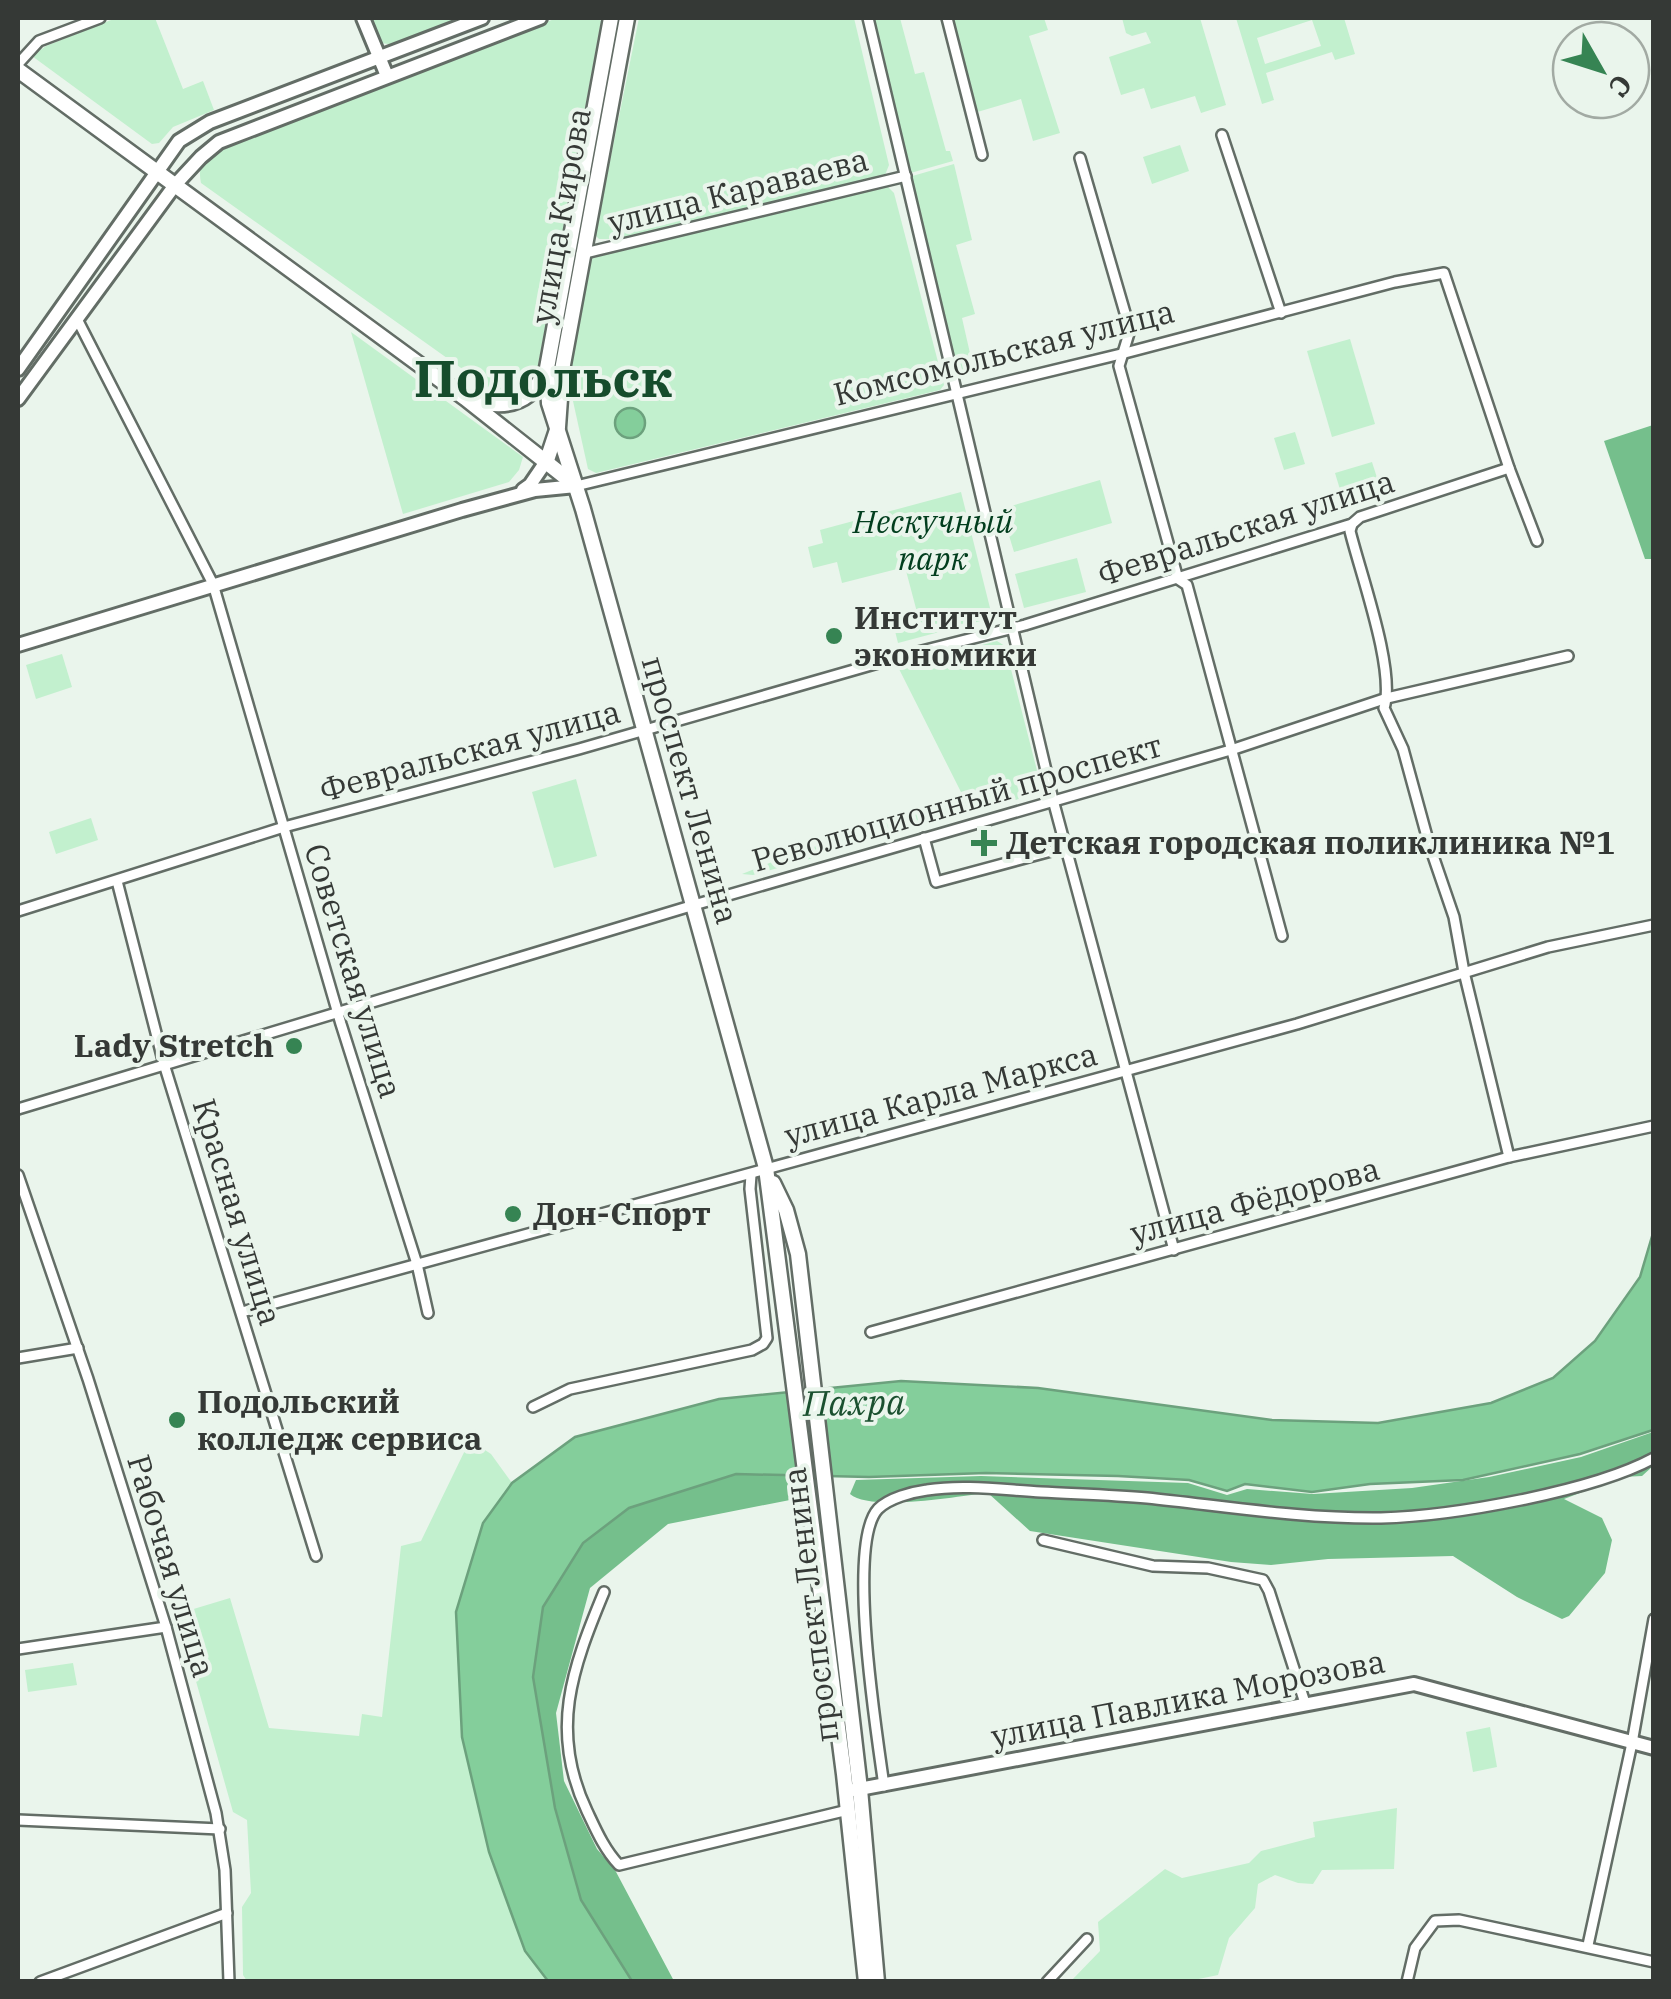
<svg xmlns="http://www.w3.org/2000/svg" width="1671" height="1999" font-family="'IBM Plex Serif',serif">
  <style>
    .green { fill: #c2f0ce; fill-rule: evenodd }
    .forest { fill: #75bf8c }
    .water { fill: #84ce9b; stroke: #6ca17d; stroke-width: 2.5 }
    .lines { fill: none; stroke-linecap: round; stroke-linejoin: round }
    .street-casing { stroke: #636d66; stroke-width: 14 }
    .secondary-casing { stroke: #636d66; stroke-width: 18 }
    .primary-casing { stroke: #636d66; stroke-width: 19 }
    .street { stroke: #fff; stroke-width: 9 }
    .secondary { stroke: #fff; stroke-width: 12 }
    .primary { stroke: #fff; stroke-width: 14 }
    .poi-dot { fill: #368453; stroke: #eaf5ec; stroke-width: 4 }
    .labels { text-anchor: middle; stroke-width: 8; stroke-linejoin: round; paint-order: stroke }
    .street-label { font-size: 32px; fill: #353936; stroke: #eaf5ec }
    .park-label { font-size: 32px; font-style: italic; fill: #023e1e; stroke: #eaf5ec }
    .poi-label { font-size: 32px; font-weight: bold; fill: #353936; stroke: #eaf5ec; text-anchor: start }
    .water-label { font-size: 35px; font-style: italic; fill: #1a502f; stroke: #eaf5ec }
    .town-label { font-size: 52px; font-weight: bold; fill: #164c2c; stroke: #eaf5ec }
  </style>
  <rect width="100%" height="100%" fill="#eaf5ec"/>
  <!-- green -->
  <g class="green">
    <path d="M116,18h39l28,71 20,-8 11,29 -41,17 -14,16 -7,1 -120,-88 14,-10z"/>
    <path d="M371,18h92v1l-67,26 -15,-2z"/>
    <path d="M557,18h40l4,3 -66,361 -36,13 -298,-212c-6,-27 16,-33 36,-45z"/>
    <path d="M639,18h215l35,147 -4,10 -259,64h-27l-4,-4z"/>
    <path d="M871,18h29l15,56 9,-2 22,79h4l3,10 -46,13z"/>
    <path d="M949,18h95l4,12 -19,6 31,97 -27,8 -12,-42 -47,14z"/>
    <path d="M1122,18h78l26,87 -25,8 -6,-17 -44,13 -7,-21 -23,7 -12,-38 42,-14 -5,-11 -14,4 -6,-3z"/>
    <path d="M1236,18h108l11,36 -20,6 -3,-8 -66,21 8,27 -12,4zM1312,20l9,26 -56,18 -8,-26z"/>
    <path d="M1180,145l9,26 -37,13 -9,-27z"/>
    <path d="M954,164l18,76 -16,5 19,69 -13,4 12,53 -17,5 -48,-199z"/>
    <path d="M886,185l8,8 50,192 -4,5 -344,83 -8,-4 -21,-95 21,-116z"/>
    <path d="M351,332l172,125 -4,13 -10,12 -106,32z"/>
    <path d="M1350,339l25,85 -43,13 -25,-86z"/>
    <path d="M1295,432l10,32 -21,6 -10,-32z"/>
    <path d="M1372,462l7,22 -37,12 -7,-23z"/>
    <path d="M1100,480l12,43 -98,29 -13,-43z"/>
    <path d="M961,492l30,120 -3,7 -90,24 -5,-20 25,-7 -13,-49 -63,16 -5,-21 -24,6 -5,-21 15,-4 -3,-13z"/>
    <path d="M1077,558l9,34 -62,16 -9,-34z"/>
    <path d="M997,641l8,5 36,140 -5,8 -283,81 -11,-1 50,-20 172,-56 -66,-131z"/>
    <path d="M62,654l10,33 -36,12 -10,-34z"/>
    <path d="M576,779l21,77 -43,12 -22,-76z"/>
    <path d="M91,818l7,22 -42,14 -7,-22z"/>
    <path d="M470,1440l21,14 21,29 -29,40 -21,214 27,115 36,99 23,30h-301l-4,-6 -1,-68 9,-14 -4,-73 -14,-8 -56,-198 53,-16 39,130 90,8 3,-22 20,3 19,-171 20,-5z"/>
    <path d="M73,1663l4,22 -49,7 -3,-22z"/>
    <path d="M1490,1727l7,40 -24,5 -7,-40z"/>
    <path d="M1397,1808l-3,61 -72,1 -9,14 -15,-1 -23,-8 -17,9 -3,24 -26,30 -11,37 -34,7 -113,-1 29,-30 -2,-29 67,-53 17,9 67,-15 12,-12 54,-14 -2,-15z"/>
  </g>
  <!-- forest -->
  <g class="forest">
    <path d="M1653,425v134h-8l-41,-118z"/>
    <path d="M1653,1432v34l-11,10 -20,1 -58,22 38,19 10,22 -7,33 -36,43 -7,3 -45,-22 -64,-41 -125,3 -57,6 -40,-3 -201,-31 -42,-38c-30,3 -117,19 -138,1l6,-14 125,-4 207,7 39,12 20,-6 66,5 99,-6 77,-11 92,-20z"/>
    <path d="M736,1474l54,1v25l-122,24 -78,64 -34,125 8,68 33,68 18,21 59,111h-42l-51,-81 -26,-92 -22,-130 10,-71 40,-64 46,-35z"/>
  </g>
  <!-- water -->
  <g class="water">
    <circle cx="630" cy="423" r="15"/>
    <path d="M1653,1233v197l-73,24 -117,26 -93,4 -58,8 -67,-8 -18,7 -38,-11 -71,-4 -132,-3 -117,4 -133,-3 -107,34 -46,35 -40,64 -10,70 22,131 26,92 51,81h-84l-23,-30 -36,-99 -27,-115 -6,-125 27,-89 29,-40 63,-46 144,-38 182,-18 137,7 234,32 106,3 113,-20 62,-25 42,-37 45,-64z"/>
  </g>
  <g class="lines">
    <!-- street casing -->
    <g class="street-casing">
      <g id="street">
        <path d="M868,18l185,782 121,450"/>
        <path d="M947,18l35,137"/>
        <path d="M18,64l21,-23 61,-23"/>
        <path d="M1222,135l59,178"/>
        <path d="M1080,158l50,172 -11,36 59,213 9,6 95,351"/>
        <path d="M581,254l325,-78"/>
        <path d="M77,319l136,265 128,440 76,240 11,49"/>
        <path d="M576,486l549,-133 270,-71 49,-9 65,195 28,73"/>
        <path d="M1352,524l-2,7c10,41 46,140 34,177l19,41 26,95 25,73 10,55 45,185"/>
        <path d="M924,838l12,44 130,-35"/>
        <path d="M117,881l47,183 152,492"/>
        <path d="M18,911l266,-84 295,-78 327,-94 119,-30 327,-101 8,-7 149,-49"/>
        <path d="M18,1109l676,-204 540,-156 153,-51 181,-42"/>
        <path d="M18,1175l70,204 78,248 50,186 9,57 4,112"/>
        <path d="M242,1312l1055,-288 251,-77 106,-22"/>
        <path d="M871,1332l638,-175 145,-31"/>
        <path d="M18,1358l60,-10"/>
        <path d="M533,1407l37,-18 182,-39 11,-6 4,-6 -17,-149 1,-14"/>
        <path d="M1043,1540l110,26 55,2 55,12 6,11 36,112"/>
        <path d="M604,1592c-32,77 -55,139 -17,219 9,19 17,38 32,54l229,-55"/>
        <path d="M18,1649l148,-22"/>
        <path d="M884,1786c-7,-51 -38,-242 -6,-277 11,-11 34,-17 49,-19 37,-6 77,0 114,2 35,2 71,3 106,6 77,8 156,21 234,20 71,-2 210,-26 273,-60"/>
        <path d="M18,1820l202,9"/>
        <path d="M1588,1945l44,-202 22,-124"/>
        <path d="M40,1982l187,-69"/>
        <path d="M1047,1982l40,-43"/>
        <path d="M1407,1982l8,-34 20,-27 24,-1 195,42"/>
      </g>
    </g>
    <!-- secondary casing -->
    <g class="secondary-casing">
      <g id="secondary">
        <path d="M363,18l24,58"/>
        <path d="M18,369l161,-228 31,-19 272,-104"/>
        <path d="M18,399l157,-214 26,-28 18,-15 321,-124"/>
        <path d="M523,490l7,-5 17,-25"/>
        <path d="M18,645l444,-135 73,-20 41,-4"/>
        <path d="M854,1790l560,-106 240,64"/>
      </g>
    </g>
    <!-- primary casing -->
    <g class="primary-casing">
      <g id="primary">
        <path d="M611,18l-64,350 2,35 34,106 183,659 78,606 22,208"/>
        <path d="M18,70l447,328 110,87"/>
        <path d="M476,401c31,8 55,2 68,-28"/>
        <path d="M547,460l11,-33 4,-57 65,-352"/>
        <path d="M773,1183l13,27 12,44 62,535 17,193"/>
      </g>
    </g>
    <!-- street -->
    <use href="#street" class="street"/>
    <!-- secondary -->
    <use href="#secondary" class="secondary"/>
    <!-- primary -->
    <use href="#primary" class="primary"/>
  </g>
  <!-- markers -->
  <g class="poi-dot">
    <circle cx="834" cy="636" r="10"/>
    <path d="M979 828h10v10h10v10h-10v10h-10v-10h-10v-10h10z"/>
    <circle cx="294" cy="1046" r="10"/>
    <circle cx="513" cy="1214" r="10"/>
    <circle cx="177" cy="1420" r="10"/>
  </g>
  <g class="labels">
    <!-- street labels -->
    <g class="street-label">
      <text transform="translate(738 191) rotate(-14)" y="11">улица Караваева</text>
      <text transform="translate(561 216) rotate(-80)" y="11">улица Кирова</text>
      <text transform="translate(1004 353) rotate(-14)" y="11">Комсомольская улица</text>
      <text transform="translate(1246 528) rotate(-18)" y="11">Февральская улица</text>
      <text transform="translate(470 751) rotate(-15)" y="11">Февральская улица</text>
      <text transform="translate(690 790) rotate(74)" y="11">проспект Ленина</text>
      <text transform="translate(957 803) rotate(-16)" y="11">Революционный проспект</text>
      <text transform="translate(353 971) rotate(73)" y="11">Советская улица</text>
      <text transform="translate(941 1095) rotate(-15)" y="11">улица Карла Маркса</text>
      <text transform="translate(1255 1201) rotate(-15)" y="11">улица Фёдорова</text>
      <text transform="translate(237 1212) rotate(73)" y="11">Красная улица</text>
      <text transform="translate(171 1566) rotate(73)" y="11">Рабочая улица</text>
      <text transform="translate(811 1605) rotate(-97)" y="11">проспект Ленина</text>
      <text transform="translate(1188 1699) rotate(-11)" y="11">улица Павлика Морозова</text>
    </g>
    <!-- park labels -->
    <g class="park-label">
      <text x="933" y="533">Нескучный<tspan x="933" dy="37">парк</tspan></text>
    </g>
    <!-- poi labels -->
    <g class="poi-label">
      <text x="854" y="629">Институт<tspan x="854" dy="37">экономики</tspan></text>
      <text x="1006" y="854">Детская городская поликлиника №1</text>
      <text x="274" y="1057" text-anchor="end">Lady Stretch</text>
      <text x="533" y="1225">Дон-Спорт</text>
      <text x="197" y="1413">Подольский<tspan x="197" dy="37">колледж сервиса</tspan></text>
    </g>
    <!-- water labels -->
    <g class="water-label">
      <text transform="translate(854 1403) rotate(-1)" y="12">Пахра</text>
    </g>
    <!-- town labels -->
    <g class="town-label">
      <text x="543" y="397">Подольск</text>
    </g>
  </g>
  <!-- border -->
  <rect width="1671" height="1999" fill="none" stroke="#353936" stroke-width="40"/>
  <!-- north arrow -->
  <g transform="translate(1601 70) rotate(129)"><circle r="48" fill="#eaf5ec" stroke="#a2aaa3" stroke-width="2.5"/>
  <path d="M0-8L18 38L0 25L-18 38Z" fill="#368453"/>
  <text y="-15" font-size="28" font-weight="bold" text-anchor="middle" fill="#353936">С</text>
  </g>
</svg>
